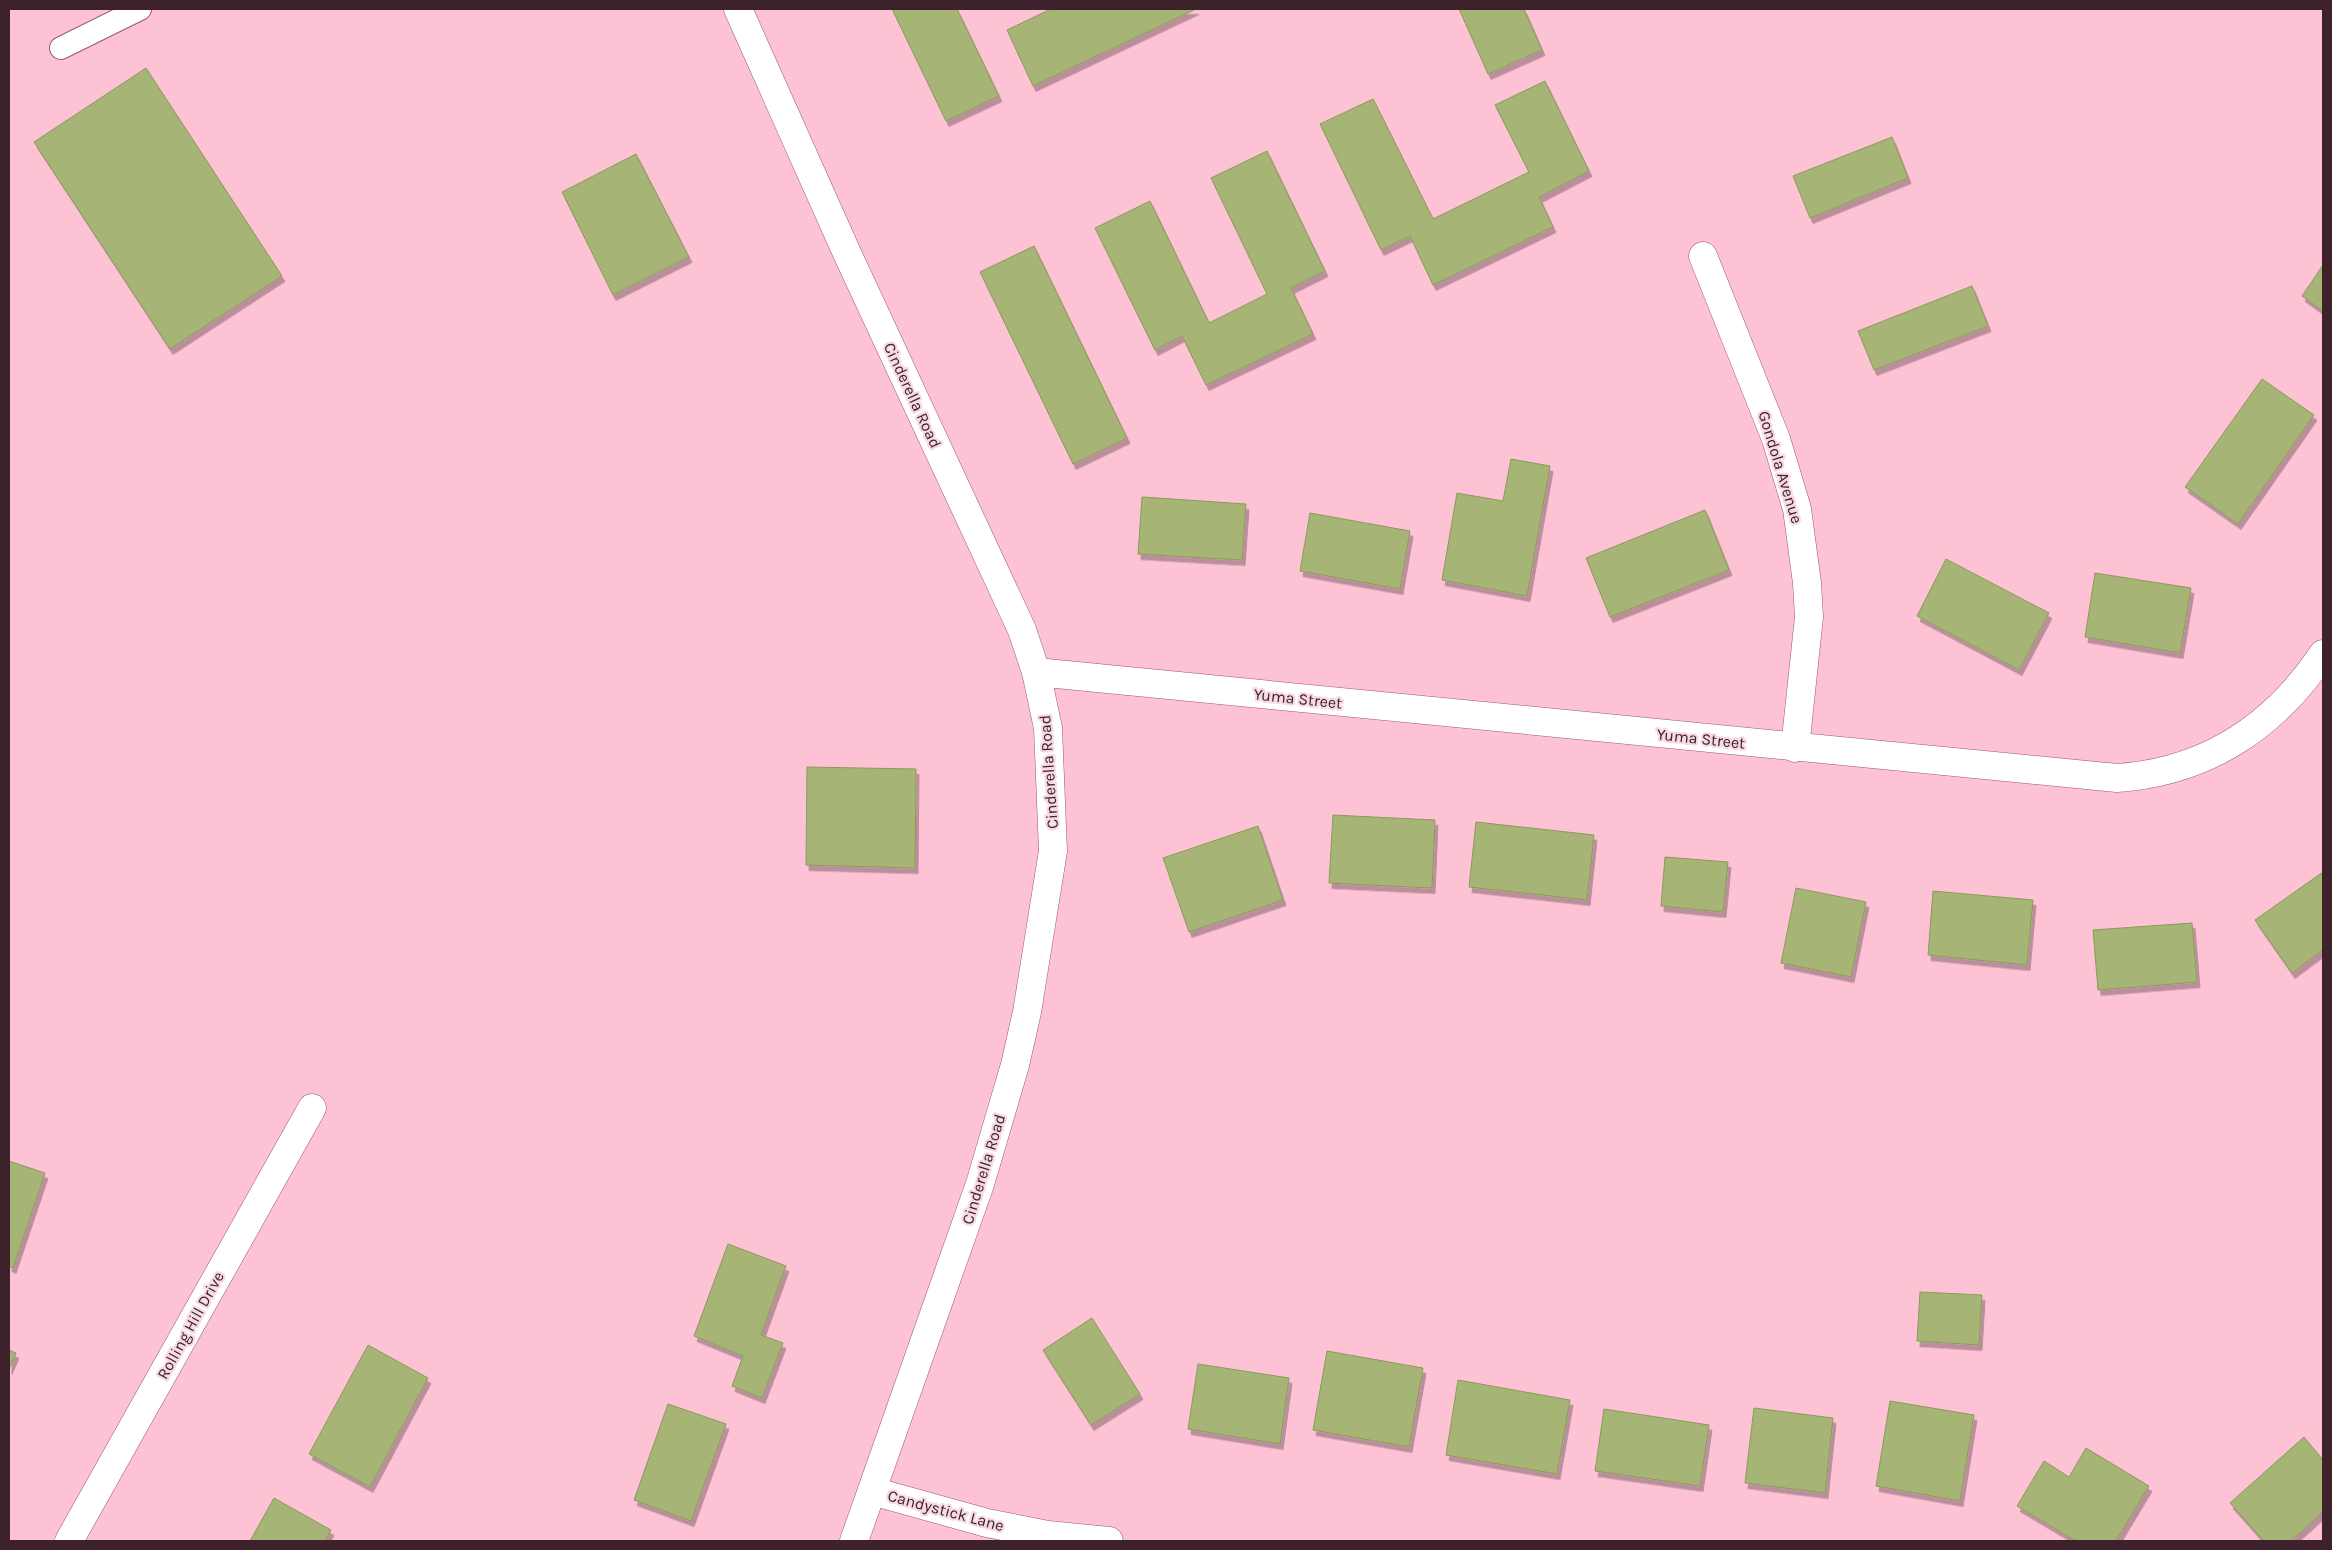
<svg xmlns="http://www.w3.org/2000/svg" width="2332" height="1550" font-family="Karla,sans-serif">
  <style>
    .building { fill: #a6b576; stroke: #8b995b; filter: url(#shadow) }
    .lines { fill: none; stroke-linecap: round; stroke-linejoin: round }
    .service-casing { stroke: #98586d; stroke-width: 24 }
    .minor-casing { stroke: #98586d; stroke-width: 29 }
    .service { stroke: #fff; stroke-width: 22 }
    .minor { stroke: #fff; stroke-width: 28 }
    .labels { text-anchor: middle; stroke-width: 4.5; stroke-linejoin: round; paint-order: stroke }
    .street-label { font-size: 16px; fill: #3d222b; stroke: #f7d9e2 }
  </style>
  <defs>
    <filter id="shadow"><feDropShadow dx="3" dy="5.5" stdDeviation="0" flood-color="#0004"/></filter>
  </defs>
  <rect width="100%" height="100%" fill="#fdc3d4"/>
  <!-- building -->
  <g class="building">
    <path d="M892,9h65l42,87 -53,25z"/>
    <path d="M1051,9h145l-163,77 -26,-56z"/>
    <path d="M1459,9h65l18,41 -54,24z"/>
    <path d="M146,68l136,208 -112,73 -136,-207z"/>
    <path d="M1545,81l44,90 -50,26 14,30 -120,58 -23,-49 -29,14 -61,-126 53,-25 60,120 96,-47 -34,-67z"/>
    <path d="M1892,137l16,41 -98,40 -17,-42z"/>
    <path d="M1267,151l58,120 -34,17 22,46 -107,51 -24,-49 -27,14 -60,-122 55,-27 59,122 58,-29 -56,-116z"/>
    <path d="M636,154l53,103 -76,38 -51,-103z"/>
    <path d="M1034,246l93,192 -54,26 -93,-192z"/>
    <path d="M2323,265v46l-21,-15z"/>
    <path d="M1972,286l16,40 -114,44 -16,-39z"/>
    <path d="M2262,379l52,36 -76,109 -53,-37z"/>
    <path d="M1511,459l39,7 -23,130 -85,-16 15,-87 46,8z"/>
    <path d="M1142,497l104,7 -4,56 -104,-6z"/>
    <path d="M1705,510l24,60 -119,47 -24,-59z"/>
    <path d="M1310,513l100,18 -10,58 -100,-18z"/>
    <path d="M1946,559l103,54 -30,57 -102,-54z"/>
    <path d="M2095,573l96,15 -11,65 -95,-16z"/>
    <path d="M807,767l109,2 -1,99 -109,-3z"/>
    <path d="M1333,815l102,5 -3,68 -103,-5z"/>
    <path d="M1476,822l118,13 -7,65 -118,-13z"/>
    <path d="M1258,826l25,74 -94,32 -26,-74z"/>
    <path d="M1665,857l63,5 -5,50 -62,-6z"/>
    <path d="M2323,872v78l-31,23 -37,-53z"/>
    <path d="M1796,888l70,14 -15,75 -70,-14z"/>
    <path d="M1933,891l100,9 -6,65 -99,-10z"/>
    <path d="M2192,923l5,59 -99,8 -5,-60z"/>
    <path d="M9,1161l36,12 -32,95 -4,-2z"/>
    <path d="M728,1244l58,22 -25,69 22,8 -21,55 -30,-12 11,-30 -49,-20z"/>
    <path d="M1920,1292l62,3 -3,50 -62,-4z"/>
    <path d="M1092,1318l48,76 -49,31 -48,-75z"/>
    <path d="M368,1345l60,33 -58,109 -61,-33z"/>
    <path d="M9,1350l7,3 -7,16z"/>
    <path d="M1327,1351l96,17 -14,79 -96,-17z"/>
    <path d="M1198,1364l91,14 -9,66 -92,-15z"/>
    <path d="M1458,1380l112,20 -13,74 -111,-19z"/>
    <path d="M1890,1401l84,14 -14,86 -84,-15z"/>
    <path d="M668,1404l58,20 -35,97 -57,-21z"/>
    <path d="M1754,1408l79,10 -8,75 -80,-10z"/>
    <path d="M1604,1409l105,16 -9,61 -105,-15z"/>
    <path d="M2304,1437l19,23v52l-32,29h-27l-34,-38z"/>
    <path d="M2086,1448l63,38 -33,55h-40l-59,-35 27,-45 25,16z"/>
    <path d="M274,1498l57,32 -6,11h-75z"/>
  </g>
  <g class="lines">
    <!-- service casing -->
    <g class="service-casing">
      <path id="service" d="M61,48l79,-39"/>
    </g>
    <!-- minor casing -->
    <g class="minor-casing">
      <g id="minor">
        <path d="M738,9l108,242 176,379 14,42 12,56 5,123 -26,161 -12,53 -35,119 -126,357"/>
        <path d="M1703,256l73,183 21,70 10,74 2,34 -14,131"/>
        <path d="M1036,672l1081,106c89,-6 157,-51 206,-124"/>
        <path d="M872,1491l115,32 61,12 61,6"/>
        <path d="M69,1541l243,-433"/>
      </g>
    </g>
    <!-- service -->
    <use href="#service" class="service"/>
    <!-- minor -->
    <use href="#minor" class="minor"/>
  </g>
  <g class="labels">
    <!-- street labels -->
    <g class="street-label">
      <text transform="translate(913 395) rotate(65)" y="6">Cinderella Road</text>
      <text transform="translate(1781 467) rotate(73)" y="6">Gondola Avenue</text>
      <text transform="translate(1298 698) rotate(6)" y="6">Yuma Street</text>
      <text transform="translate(1701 738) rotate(6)" y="6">Yuma Street</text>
      <text transform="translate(1048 772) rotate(-94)" y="6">Cinderella Road</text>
      <text transform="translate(983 1169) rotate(-73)" y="6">Cinderella Road</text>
      <text transform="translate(190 1325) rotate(-61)" y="6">Rolling Hill Drive</text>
      <text transform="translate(946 1510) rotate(15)" y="6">Candystick Lane</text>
    </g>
  </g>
  <!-- border -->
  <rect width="2332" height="1550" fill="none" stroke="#3d222b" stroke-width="20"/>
</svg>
